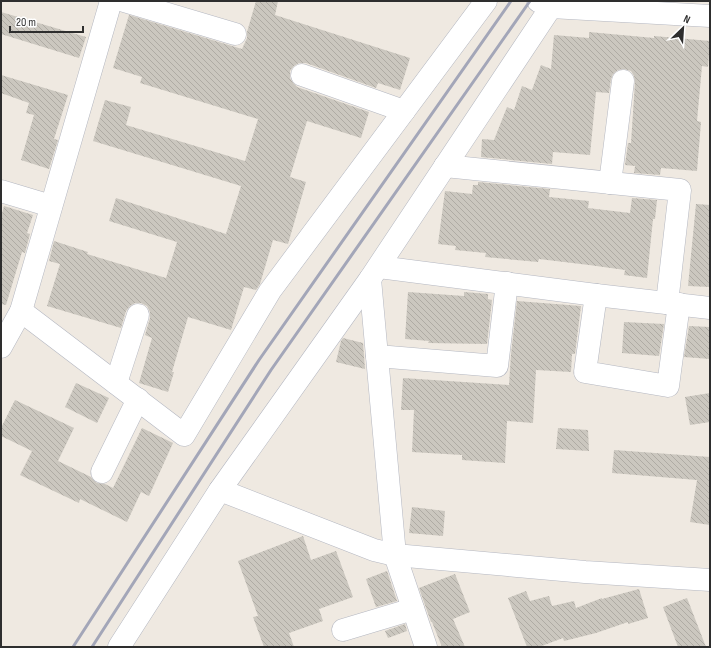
<svg xmlns="http://www.w3.org/2000/svg" width="711" height="648" font-family="'Sofia Sans Condensed',sans-serif">
  <style>
    .building { fill: url(#building-back-hatch) }
    .lines { fill: none; stroke-linecap: round; stroke-linejoin: round }
    .minor-casing { stroke: #b4b7c1; stroke-width: 23 }
    .minor { stroke: #fff; stroke-width: 22 }
    .rail { stroke: #a3a6b8; stroke-width: 3 }
  </style>
  <defs>
    <pattern id="building-back-hatch" width="6" height="6" patternUnits="userSpaceOnUse"><rect width="6" height="6" fill="#cbc7bf"/><path d="M-1 5l2 2M0 0l6 6M5-1l2 2" fill="none" stroke="#afaba4"/></pattern>
  </defs>
  <rect width="100%" height="100%" fill="#efe9e1"/>
  <!-- building -->
  <g class="building">
    <path d="M256,1h22l-3,14 135,43 -10,32 -22,-7 -2,5 -70,-25h-7l-5,3 -4,5v7l3,5 4,4 72,25 -8,26 -54,-17 -17,56 16,5 -18,62 -15,-4 -13,44 -4,6 -12,-3 -13,43 -43,-13 -16,55h2l-6,20 -29,-9 13,-45 -7,-3 5,-17v-6l-3,-6 -6,-3h-6l-5,3 -4,5 -5,17 -74,-22 13,-42 -11,-3 5,-20 34,11 -1,2 79,24 11,-36 -68,-21 7,-23 110,36 15,-48 -148,-45 12,-41 26,7 -5,18 119,36 13,-42 -118,-36 2,-6 -29,-9 16,-53 113,34 5,-11v-6z"/>
    <path d="M1,12l85,25 -7,21 -78,-24z"/>
    <path d="M589,32l65,6v-2l56,5 -2,26 -6,-1 -5,55 4,1 -4,49 -36,-3 -1,7 -26,-2 1,-7 -10,-1 3,-22h3l4,-61 -1,-6 -3,-5 -7,-2 -6,1 -5,4 -2,5 -2,14 -13,-1 -6,63 -37,-3 -1,12 -71,-7 1,-18 12,1 13,-33 7,3 8,-24 10,4 9,-25 10,4 3,-34 35,3z"/>
    <path d="M1,75l67,20 -14,44 4,1 -9,29 -28,-9 13,-45 -8,-2 3,-10 -28,-10z"/>
    <path d="M478,182l72,7 -1,8 40,4 -1,7 42,5 2,-15 25,2 -2,19h-2l-6,59 -23,-3 1,-5 -36,-5 -50,-6 -1,3 -53,-5 1,-4 -31,-3 1,-4 -18,-2 7,-53 27,3 1,-9h5z"/>
    <path d="M696,204l14,1v82l-22,-1z"/>
    <path d="M4,206l29,9 -6,18 3,1 -5,19 -3,-1 -16,53 -5,-1v-87z"/>
    <path d="M408,292l56,4v-4l24,2v5l4,1 -5,44 -59,-1 1,-2 -24,-2z"/>
    <path d="M517,301l64,5 -6,48h-3l-1,18 -35,-2 -3,53 -26,-2 -2,42 -43,-3v-5l-50,-3 2,-42h-13l2,-32 106,7 2,-31z"/>
    <path d="M624,322l40,2 -5,32 -37,-3z"/>
    <path d="M689,326l21,1v32l-26,-2z"/>
    <path d="M343,338l20,5 2,26 -29,-7 5,-21z"/>
    <path d="M76,383l33,15 -12,25 -32,-16z"/>
    <path d="M710,393v29l-20,3 -5,-28z"/>
    <path d="M15,400l59,28 -16,33 33,16 6,6 8,1 8,4 29,-60 31,15 -24,53 -8,-4 -14,30 -47,-23 -1,4 -59,-28 12,-24 -31,-15v-8z"/>
    <path d="M558,428l30,2 1,21 -33,-2z"/>
    <path d="M614,450l96,7v68l-20,-3 7,-42 -85,-7z"/>
    <path d="M412,507l33,4 -2,25 -34,-3z"/>
    <path d="M303,536l8,24 25,-9 17,46 -34,12 4,12 -34,12 5,14h-30l-11,-30 5,-1 -20,-55z"/>
    <path d="M387,571l10,30 -21,6 -10,-28z"/>
    <path d="M455,574l15,38 -17,7 12,28h-23l-10,-25h-1l-12,-34z"/>
    <path d="M639,589l9,29 -20,6v-2l-32,11 -32,8 -1,-3 -24,9h-12l-19,-49 18,-7 4,10 19,-5 3,10 22,-5 2,7 26,-10v1z"/>
    <path d="M687,598l19,49h-28l-15,-40z"/>
    <path d="M405,624l2,7 -19,7 -3,-7z"/>
  </g>
  <g class="lines">
    <!-- minor casing -->
    <g class="minor-casing">
      <g id="minor">
        <path d="M124,1l111,33"/>
        <path d="M538,1l13,6 159,9"/>
        <path d="M302,75l102,36"/>
        <path d="M445,166l235,24 -13,113"/>
        <path d="M610,183l13,-102"/>
        <path d="M1,191l50,15"/>
        <path d="M379,267l217,28 114,13"/>
        <path d="M370,279l25,276 31,92"/>
        <path d="M596,295l-11,77 83,14 11,-82"/>
        <path d="M21,311l163,124 86,-144 216,-290"/>
        <path d="M1,347l20,-36 90,-310"/>
        <path d="M377,356l120,10 10,-83"/>
        <path d="M116,383l22,-68"/>
        <path d="M102,472l36,-73"/>
        <path d="M220,490l154,60 21,5 190,17 125,8"/>
        <path d="M343,630l70,-21"/>
        <path d="M119,647l101,-157 150,-211 181,-272"/>
      </g>
    </g>
    <!-- minor -->
    <use href="#minor" class="minor"/>
    <!-- rail -->
    <g class="rail">
      <path d="M73,647l186,-287 252,-359"/>
      <path d="M92,647l179,-277 259,-369"/>
    </g>
  </g>
  <!-- border -->
  <rect width="711" height="648" fill="none" stroke="#2e2e2e" stroke-width="4"/>
  <!-- north arrow -->
  <g transform="translate(683 28) rotate(25)" stroke="#ffffff" stroke-width="3" paint-order="stroke">
  <path d="M0-3L7 15L0 10L-7 15Z" fill="#2e2e2e"/>
  <text y="-6" font-size="11" font-weight="bold" text-anchor="middle" fill="#2e2e2e">N</text>
  </g>
  <!-- scale -->
  <path d="M10 26v6h73v-6" fill="none" stroke="#2e2e2e" stroke-width="2"/>
  <text x="16" y="26" font-size="12" fill="#2e2e2e" stroke="#ffffff" stroke-width="3" paint-order="stroke">20 m</text>
</svg>
